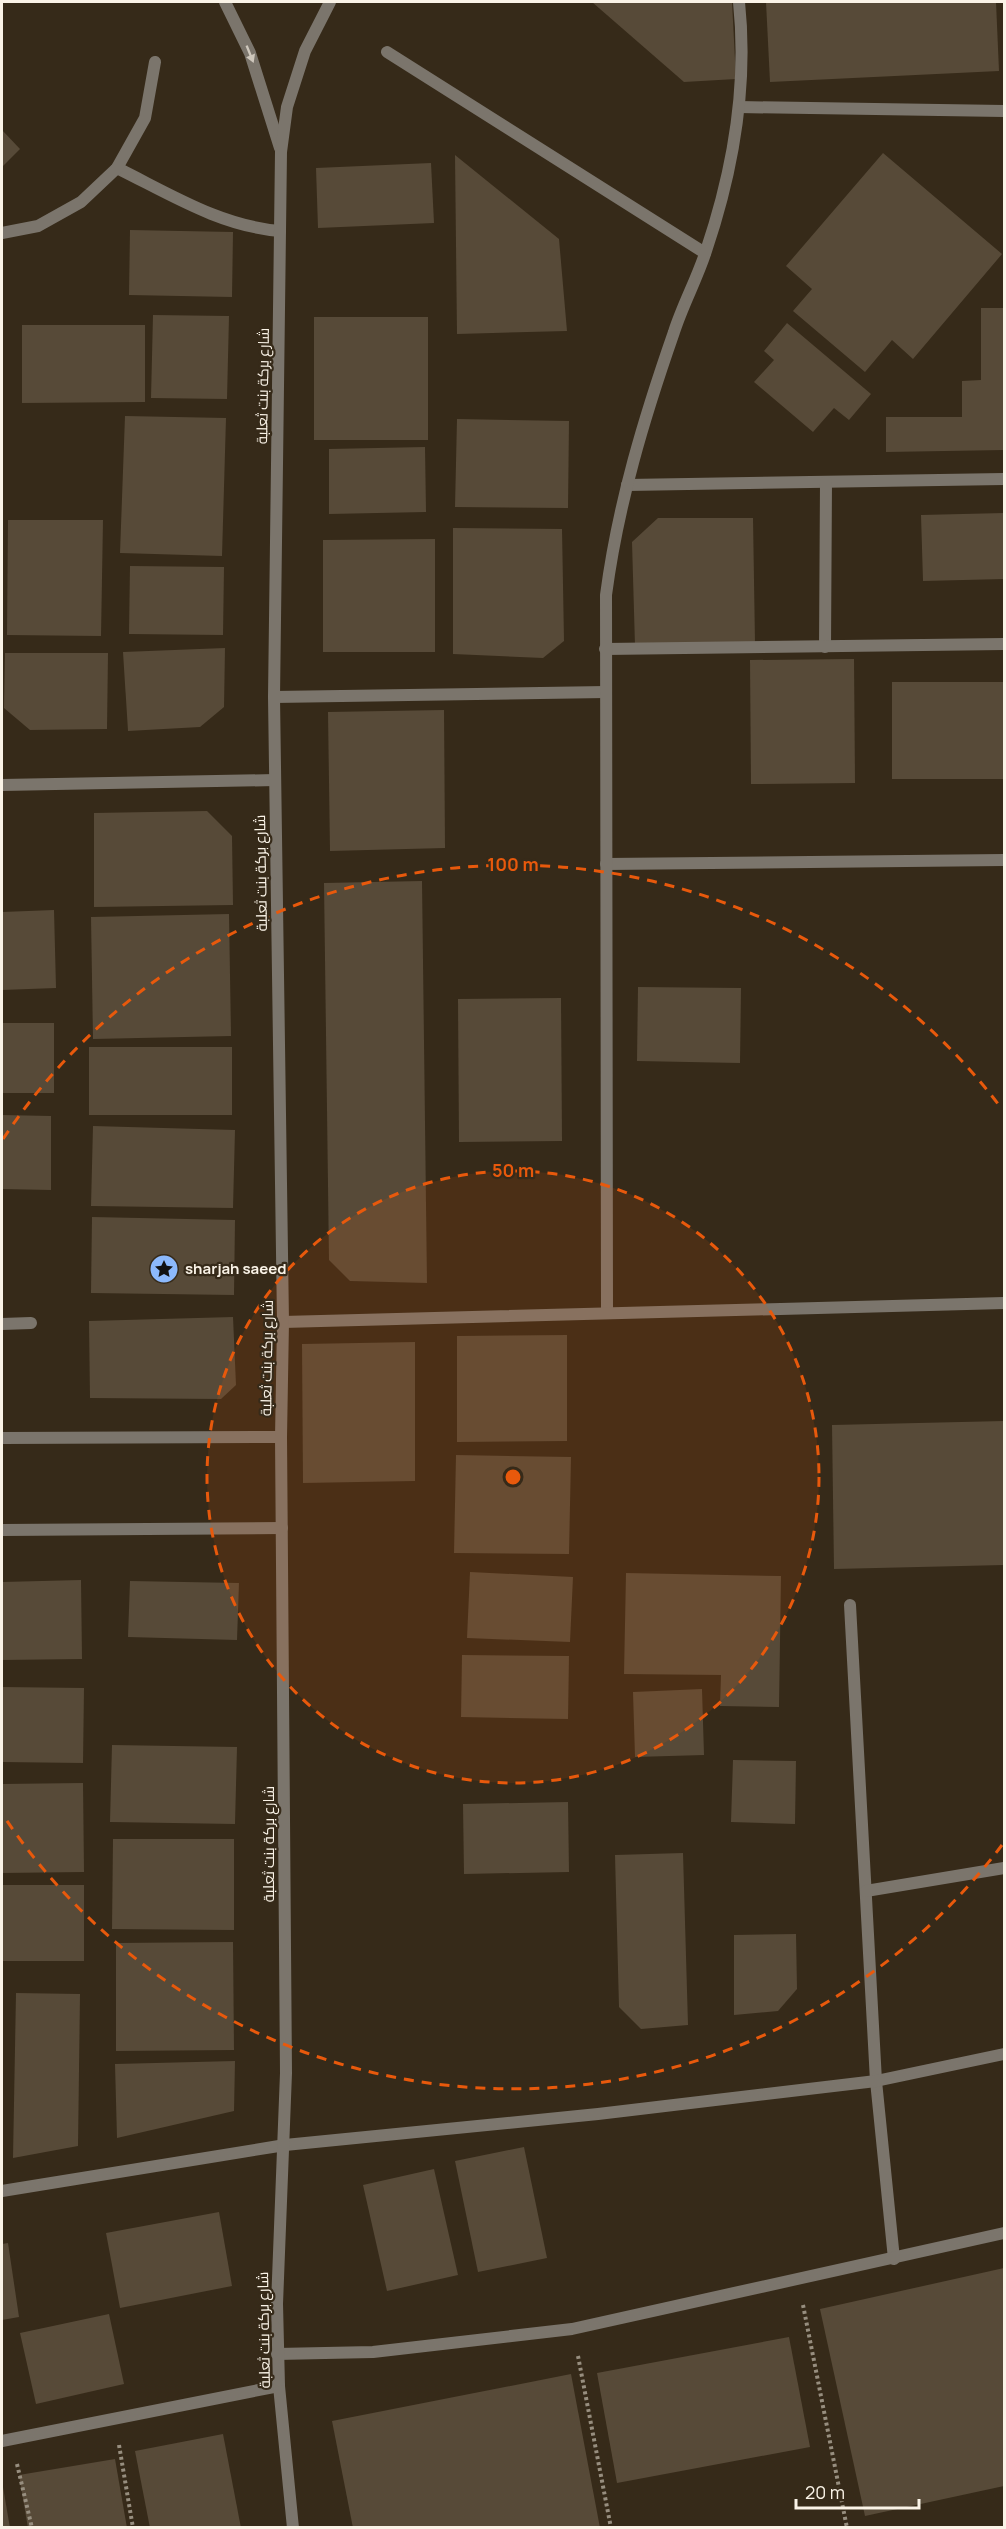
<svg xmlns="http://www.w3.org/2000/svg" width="1006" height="2529" font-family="Manrope,Cairo,sans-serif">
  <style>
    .building { fill: #574a38 }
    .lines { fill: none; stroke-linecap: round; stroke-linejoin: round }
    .path { stroke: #978e7f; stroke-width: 4; stroke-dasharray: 3 3; stroke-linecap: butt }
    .lane { stroke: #7b756c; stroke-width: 12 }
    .street { stroke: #7b756c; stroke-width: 12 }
    .oneway { fill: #cec7bc }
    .ring { fill: none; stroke: #e8590c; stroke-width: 3; stroke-dasharray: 10 8 }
    .labels { text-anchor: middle; stroke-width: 4.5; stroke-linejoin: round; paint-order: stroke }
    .street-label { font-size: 15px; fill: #faf3e7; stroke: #362a19 }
    .poi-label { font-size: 15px; font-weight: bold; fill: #faf3e7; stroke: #362a19; text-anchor: start }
    .centre { fill: #e8590c; stroke: #362a19; stroke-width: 3 }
    .ring-label { font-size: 18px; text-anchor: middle; font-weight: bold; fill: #e8590c; stroke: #362a19; stroke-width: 4.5; stroke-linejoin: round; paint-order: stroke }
  </style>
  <rect width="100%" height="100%" fill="#362a19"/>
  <!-- building -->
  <g class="building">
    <path d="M592,2h140l4,77 -52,3z"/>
    <path d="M766,2h230l3,69 -229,11z"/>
    <path d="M2,130l18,19 -18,18z"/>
    <path d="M883,153l119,101 -89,105 -21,-19 -27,32 -72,-61 19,-22 -26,-23z"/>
    <path d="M455,155l104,84 8,92 -110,3z"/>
    <path d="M431,163l3,60 -116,5 -2,-60z"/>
    <path d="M130,230l103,2 -1,65 -103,-2z"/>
    <path d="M981,308h23v142l-118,2v-35h76v-36l19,-1z"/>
    <path d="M153,315l76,1 -2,83 -76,-1z"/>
    <rect x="314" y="317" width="114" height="123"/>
    <path d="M787,323l84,71 -22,26 -15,-12 -21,24 -59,-50 20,-22 -10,-9z"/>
    <path d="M22,325h123v77l-123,1z"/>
    <path d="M125,416l101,2 -4,138 -102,-3z"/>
    <path d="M457,419l112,2 -1,87 -113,-1z"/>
    <path d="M425,447l1,65 -97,2v-65z"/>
    <path d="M1004,513v66l-81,2 -2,-66z"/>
    <path d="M658,518h95l2,125 -120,3 -3,-104z"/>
    <path d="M8,520h95l-2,116 -94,-1z"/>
    <path d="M453,528l109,1 2,112 -21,17 -90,-4z"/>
    <path d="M435,539v113h-112v-112z"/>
    <path d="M130,566l94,1 -1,68 -94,-1z"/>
    <path d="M225,648l-1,59 -24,20 -72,4 -5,-79z"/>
    <path d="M5,653h103l-1,76 -77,1 -26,-22z"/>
    <path d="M854,659l1,124 -104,1 -1,-124z"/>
    <rect x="892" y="682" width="112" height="97"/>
    <path d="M444,710l1,138 -115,3 -2,-139z"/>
    <path d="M207,811l25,25 1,69 -139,2v-94z"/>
    <path d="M422,881l5,402 -77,-2 -21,-21 -5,-377z"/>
    <path d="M54,910l2,78 -54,2v-78z"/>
    <path d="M229,914l2,122 -138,3 -2,-122z"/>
    <path d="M638,987l103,1 -1,75 -103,-2z"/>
    <path d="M561,998l1,143 -103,1 -1,-143z"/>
    <rect x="2" y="1023" width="52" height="70"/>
    <rect x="89" y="1047" width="143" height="68"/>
    <path d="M2,1115l49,1v74l-49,-1z"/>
    <path d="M93,1126l142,4 -2,78 -142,-2z"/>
    <path d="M92,1217l143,3 -1,75 -143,-2z"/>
    <path d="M233,1317l3,68 -15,14 -131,-1 -1,-77z"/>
    <path d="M567,1335v106l-110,1v-106z"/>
    <path d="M415,1342v139l-112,2 -1,-139z"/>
    <path d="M1004,1421v144l-170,4 -2,-144z"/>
    <path d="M456,1455l115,2 -2,97 -115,-1z"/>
    <path d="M470,1572l103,5 -3,65 -103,-4z"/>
    <path d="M626,1573l155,3 -2,131 -59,-1 1,-31 -97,-1z"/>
    <path d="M81,1580l1,79 -80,1v-78z"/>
    <path d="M130,1581l109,2 -2,57 -109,-3z"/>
    <path d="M462,1655l107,1 -1,63 -107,-2z"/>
    <path d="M2,1687l82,1 -1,75 -81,-1z"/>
    <path d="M702,1689l2,66 -69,2 -2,-65z"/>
    <path d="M112,1745l125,2 -2,77 -125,-2z"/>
    <path d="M733,1760l63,1 -1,63 -64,-2z"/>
    <path d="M83,1783l1,89 -82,1v-89z"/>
    <path d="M568,1802l1,70 -105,2 -1,-70z"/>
    <path d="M113,1839h121v91l-122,-1z"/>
    <path d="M683,1853l5,172 -47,4 -22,-22 -4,-152z"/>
    <rect x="2" y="1885" width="82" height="76"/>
    <path d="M796,1934l1,55 -19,22 -44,4v-80z"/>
    <path d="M233,1942l1,108 -118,1v-108z"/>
    <path d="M16,1993l64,1 -2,152 -65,12z"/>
    <path d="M235,2061l-1,50 -117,27 -2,-74z"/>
    <path d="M524,2147l23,111 -69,14 -23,-111z"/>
    <path d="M434,2169l24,106 -71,16 -24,-106z"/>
    <path d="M219,2212l13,74 -112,22 -14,-75z"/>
    <path d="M8,2243l11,74 -17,3v-76z"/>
    <path d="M1004,2268v218l-139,30 -45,-207z"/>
    <path d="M109,2314l15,70 -88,20 -16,-71z"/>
    <path d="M789,2337l21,110 -193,36 -20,-110z"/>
    <path d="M571,2374l29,154h-247l-21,-107z"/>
    <path d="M223,2434l18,94h-91l-15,-77z"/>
    <path d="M115,2459l12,69h-99l-9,-53z"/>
    <path d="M2,2487h1l7,41h-8z"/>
  </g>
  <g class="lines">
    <!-- path -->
    <g class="path">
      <path d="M803,2305l44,223"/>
      <path d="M578,2356l33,172"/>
      <path d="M119,2445l14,83"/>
      <path d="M17,2464l15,64"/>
    </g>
    <!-- lane -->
    <g class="lane">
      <path d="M387,52l318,201"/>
      <path d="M2,1324l29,-1"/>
    </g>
    <!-- street -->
    <g class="street">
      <path d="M225,2l25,51 30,95"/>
      <path d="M739,107l265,4"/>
      <path d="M117,168c53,26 103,58 163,63"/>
      <path d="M2,233l36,-7 43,-24 36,-34 28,-50 10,-56"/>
      <path d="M627,485l377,-6"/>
      <path d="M825,647l1,-165"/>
      <path d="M605,649l399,-5"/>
      <path d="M274,697l332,-5"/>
      <path d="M2,785l273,-5"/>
      <path d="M606,864l398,-4"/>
      <path d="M607,1313l-1,-718c12,-91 38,-177 68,-263 9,-28 23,-53 32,-81 27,-80 42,-164 33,-249"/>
      <path d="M283,1322l721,-19"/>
      <path d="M2,1438l279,-1"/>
      <path d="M2,1530l280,-2"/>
      <path d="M850,1605l26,476 18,178"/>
      <path d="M866,1891l138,-23"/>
      <path d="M2,2191l283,-46 313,-31 278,-33 128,-27"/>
      <path d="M277,2354l96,-2 199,-23 432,-96"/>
      <path d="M2,2441l277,-55"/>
      <path d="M293,2528l-14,-142 -2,-82 9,-231 -5,-636 2,-115 -9,-625 6,-466 1,-79 6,-45 18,-56 25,-49"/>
    </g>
  </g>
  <!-- one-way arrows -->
  <defs><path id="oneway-solid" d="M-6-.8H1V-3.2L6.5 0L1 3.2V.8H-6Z" transform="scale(1.5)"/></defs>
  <use class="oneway" href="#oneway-solid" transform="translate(250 54) rotate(68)"/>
  <!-- distance rings -->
  <circle cx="513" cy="1477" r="306" fill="#e8590c" fill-opacity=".12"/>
  <g class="ring">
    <circle cx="513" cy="1477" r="306"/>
    <path d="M1002 1845A612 612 0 0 1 3 1815M3 1139A612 612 0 0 1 1002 1109"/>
  </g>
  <!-- icons -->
  <defs>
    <g id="sight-disc" transform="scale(1.5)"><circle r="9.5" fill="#8cb9fc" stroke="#362a19"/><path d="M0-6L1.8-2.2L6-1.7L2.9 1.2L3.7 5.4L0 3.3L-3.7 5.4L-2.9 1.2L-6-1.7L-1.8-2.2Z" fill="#111"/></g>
  </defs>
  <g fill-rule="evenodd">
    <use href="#sight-disc" x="164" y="1269"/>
  </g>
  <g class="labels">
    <!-- street labels -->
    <g class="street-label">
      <text transform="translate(263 386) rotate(-89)" y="5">شارع بركة بنت ثعلبة</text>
      <text transform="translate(261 873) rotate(-91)" y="5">شارع بركة بنت ثعلبة</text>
      <text transform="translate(267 1358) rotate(-89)" y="5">شارع بركة بنت ثعلبة</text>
      <text transform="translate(269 1844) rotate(-90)" y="5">شارع بركة بنت ثعلبة</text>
      <text transform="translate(264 2330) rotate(-91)" y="5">شارع بركة بنت ثعلبة</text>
    </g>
    <!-- poi labels -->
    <g class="poi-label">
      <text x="185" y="1274">sharjah saeed</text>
    </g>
  </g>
  <circle cx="513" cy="1477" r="9" class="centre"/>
  <g class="ring-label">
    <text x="513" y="871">100 m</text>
    <text x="513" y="1177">50 m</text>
  </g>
  <!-- border -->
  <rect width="1006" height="2529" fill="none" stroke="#faf3e7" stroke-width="6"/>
  <!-- scale -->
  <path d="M796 2499v9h123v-9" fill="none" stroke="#faf3e7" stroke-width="3"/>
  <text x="805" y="2499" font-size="18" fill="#faf3e7" stroke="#362a19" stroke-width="4.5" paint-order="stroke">20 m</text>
</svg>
